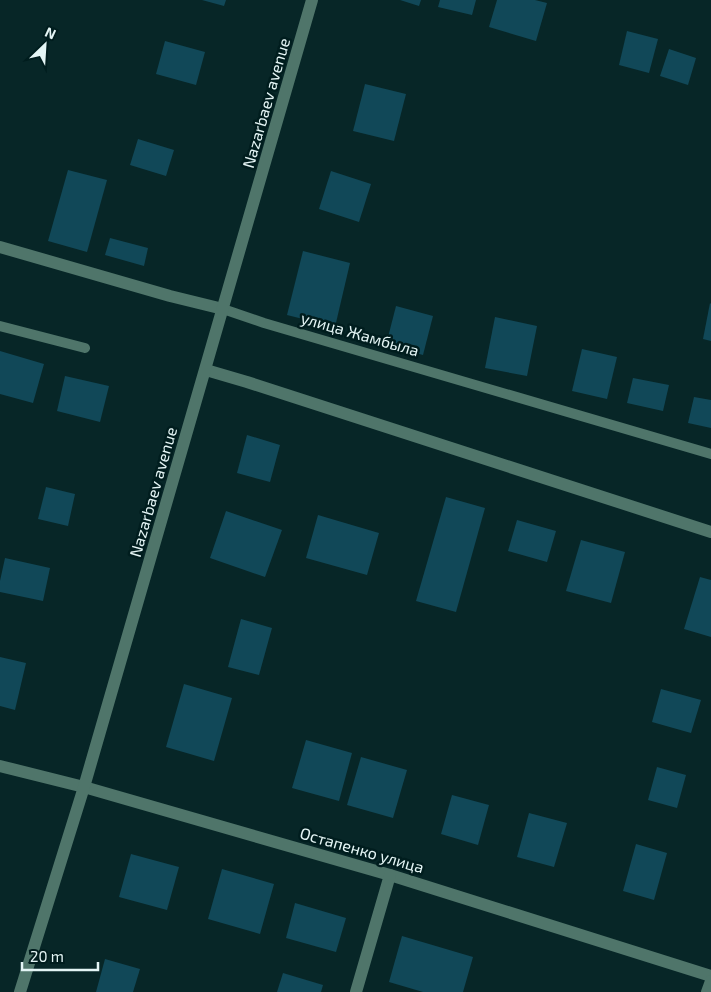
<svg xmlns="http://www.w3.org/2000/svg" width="711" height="992" font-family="'Exo 2',sans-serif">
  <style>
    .building { fill: #114858 }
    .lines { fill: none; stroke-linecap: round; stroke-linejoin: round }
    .service { stroke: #4f756a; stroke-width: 10 }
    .minor { stroke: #4f756a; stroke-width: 12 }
    .tertiary { stroke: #4f756a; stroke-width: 12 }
    .labels { text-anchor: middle; stroke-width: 5; stroke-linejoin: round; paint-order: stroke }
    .street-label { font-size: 16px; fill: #e4f5f5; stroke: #001d1e }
  </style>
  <rect width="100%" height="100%" fill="#072627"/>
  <!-- building -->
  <g class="building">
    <path d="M202,0h24l-2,6z"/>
    <path d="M400,0h21l-2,6z"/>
    <path d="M440,0h36l-4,15 -34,-8z"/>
    <path d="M497,0h38l12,3 -11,38 -47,-14z"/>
    <path d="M627,31l31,8 -9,34 -30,-8z"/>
    <path d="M165,41l40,11 -9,33 -40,-11z"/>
    <path d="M669,49l27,9 -8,27 -28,-9z"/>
    <path d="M365,84l41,10 -12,47 -41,-10z"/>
    <path d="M138,139l36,11 -8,26 -36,-11z"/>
    <path d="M68,170l39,10 -20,72 -39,-11z"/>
    <path d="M331,171l40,13 -12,38 -40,-13z"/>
    <path d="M110,238l38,10 -4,18 -39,-11z"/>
    <path d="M303,251l47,12 -15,64 -48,-12z"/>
    <path d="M710,303l1,1v37l-8,-2z"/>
    <path d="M396,306l37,10 -10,39 -37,-10z"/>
    <path d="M495,317l42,9 -10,50 -42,-8z"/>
    <path d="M582,349l35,8 -10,42 -35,-8z"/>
    <path d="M0,351l44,13 -11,39 -33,-9z"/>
    <path d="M65,376l44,10 -9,36 -43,-11z"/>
    <path d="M633,378l36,7 -6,26 -36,-8z"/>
    <path d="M694,397l17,3v28l-23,-5z"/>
    <path d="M247,435l33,10 -10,37 -33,-9z"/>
    <path d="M46,487l29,7 -7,32 -30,-7z"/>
    <path d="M446,497l39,11 -29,104 -40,-11z"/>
    <path d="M226,511l56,19 -17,47 -55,-19z"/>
    <path d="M318,515l61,18 -12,42 -61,-17z"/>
    <path d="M517,520l39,11 -9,31 -39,-11z"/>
    <path d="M581,540l44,12 -14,51 -45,-12z"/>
    <path d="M5,558l45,10 -7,33 -43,-9v-11z"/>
    <path d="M700,577l11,3v57l-27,-8z"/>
    <path d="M241,619l31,9 -13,47 -31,-8z"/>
    <path d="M0,657l26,6 -11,47 -15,-4z"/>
    <path d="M184,684l48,14 -18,63 -48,-14z"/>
    <path d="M661,689l40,11 -10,33 -39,-11z"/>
    <path d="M306,740l46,13 -13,48 -47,-13z"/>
    <path d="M361,757l46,13 -14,48 -46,-13z"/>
    <path d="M657,767l29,8 -9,33 -29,-8z"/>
    <path d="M452,795l37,10 -11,40 -37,-11z"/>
    <path d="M529,813l38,10 -13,44 -37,-10z"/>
    <path d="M636,844l31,9 -13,47 -31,-9z"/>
    <path d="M131,854l48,13 -12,43 -48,-13z"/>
    <path d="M222,869l52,15 -14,50 -52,-15z"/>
    <path d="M295,903l51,15 -10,34 -50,-14z"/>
    <path d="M402,936l71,21 -10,35h-40l-34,-10z"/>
    <path d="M105,959l35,10 -7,23h-37z"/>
    <path d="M283,973l40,12 -2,7h-44z"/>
  </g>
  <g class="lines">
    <!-- service -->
    <g class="service">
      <path d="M223,309l41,14 447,131"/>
      <path d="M0,326l85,22"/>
    </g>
    <!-- minor -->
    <g class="minor">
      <path d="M0,247l170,49 53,13"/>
      <path d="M206,370l41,12 464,150"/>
      <path d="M0,766l84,21 306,88 321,101"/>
      <path d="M356,992l34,-117"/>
      <path d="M707,992l4,-11"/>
    </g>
    <!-- tertiary -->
    <path class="tertiary" d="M20,992l64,-205 228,-787"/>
  </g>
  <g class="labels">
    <!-- street labels -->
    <g class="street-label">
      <text transform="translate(266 103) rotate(-74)" y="6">Nazarbaev avenue</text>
      <text transform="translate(360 334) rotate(16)" y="6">улица Жамбыла</text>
      <text transform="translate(153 492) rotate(-74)" y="6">Nazarbaev avenue</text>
      <text transform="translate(362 850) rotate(16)" y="6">Остапенко улица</text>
    </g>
  </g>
  <!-- north arrow -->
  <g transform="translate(45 45) rotate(25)" stroke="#001d1e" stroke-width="4" paint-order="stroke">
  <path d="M0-4L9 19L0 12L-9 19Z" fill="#e4f5f5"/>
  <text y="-8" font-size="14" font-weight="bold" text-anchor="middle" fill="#e4f5f5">N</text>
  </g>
  <!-- scale -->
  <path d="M22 962v8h76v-8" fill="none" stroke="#e4f5f5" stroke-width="2.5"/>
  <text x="30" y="962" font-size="15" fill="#e4f5f5" stroke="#001d1e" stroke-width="4" paint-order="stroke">20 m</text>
</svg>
